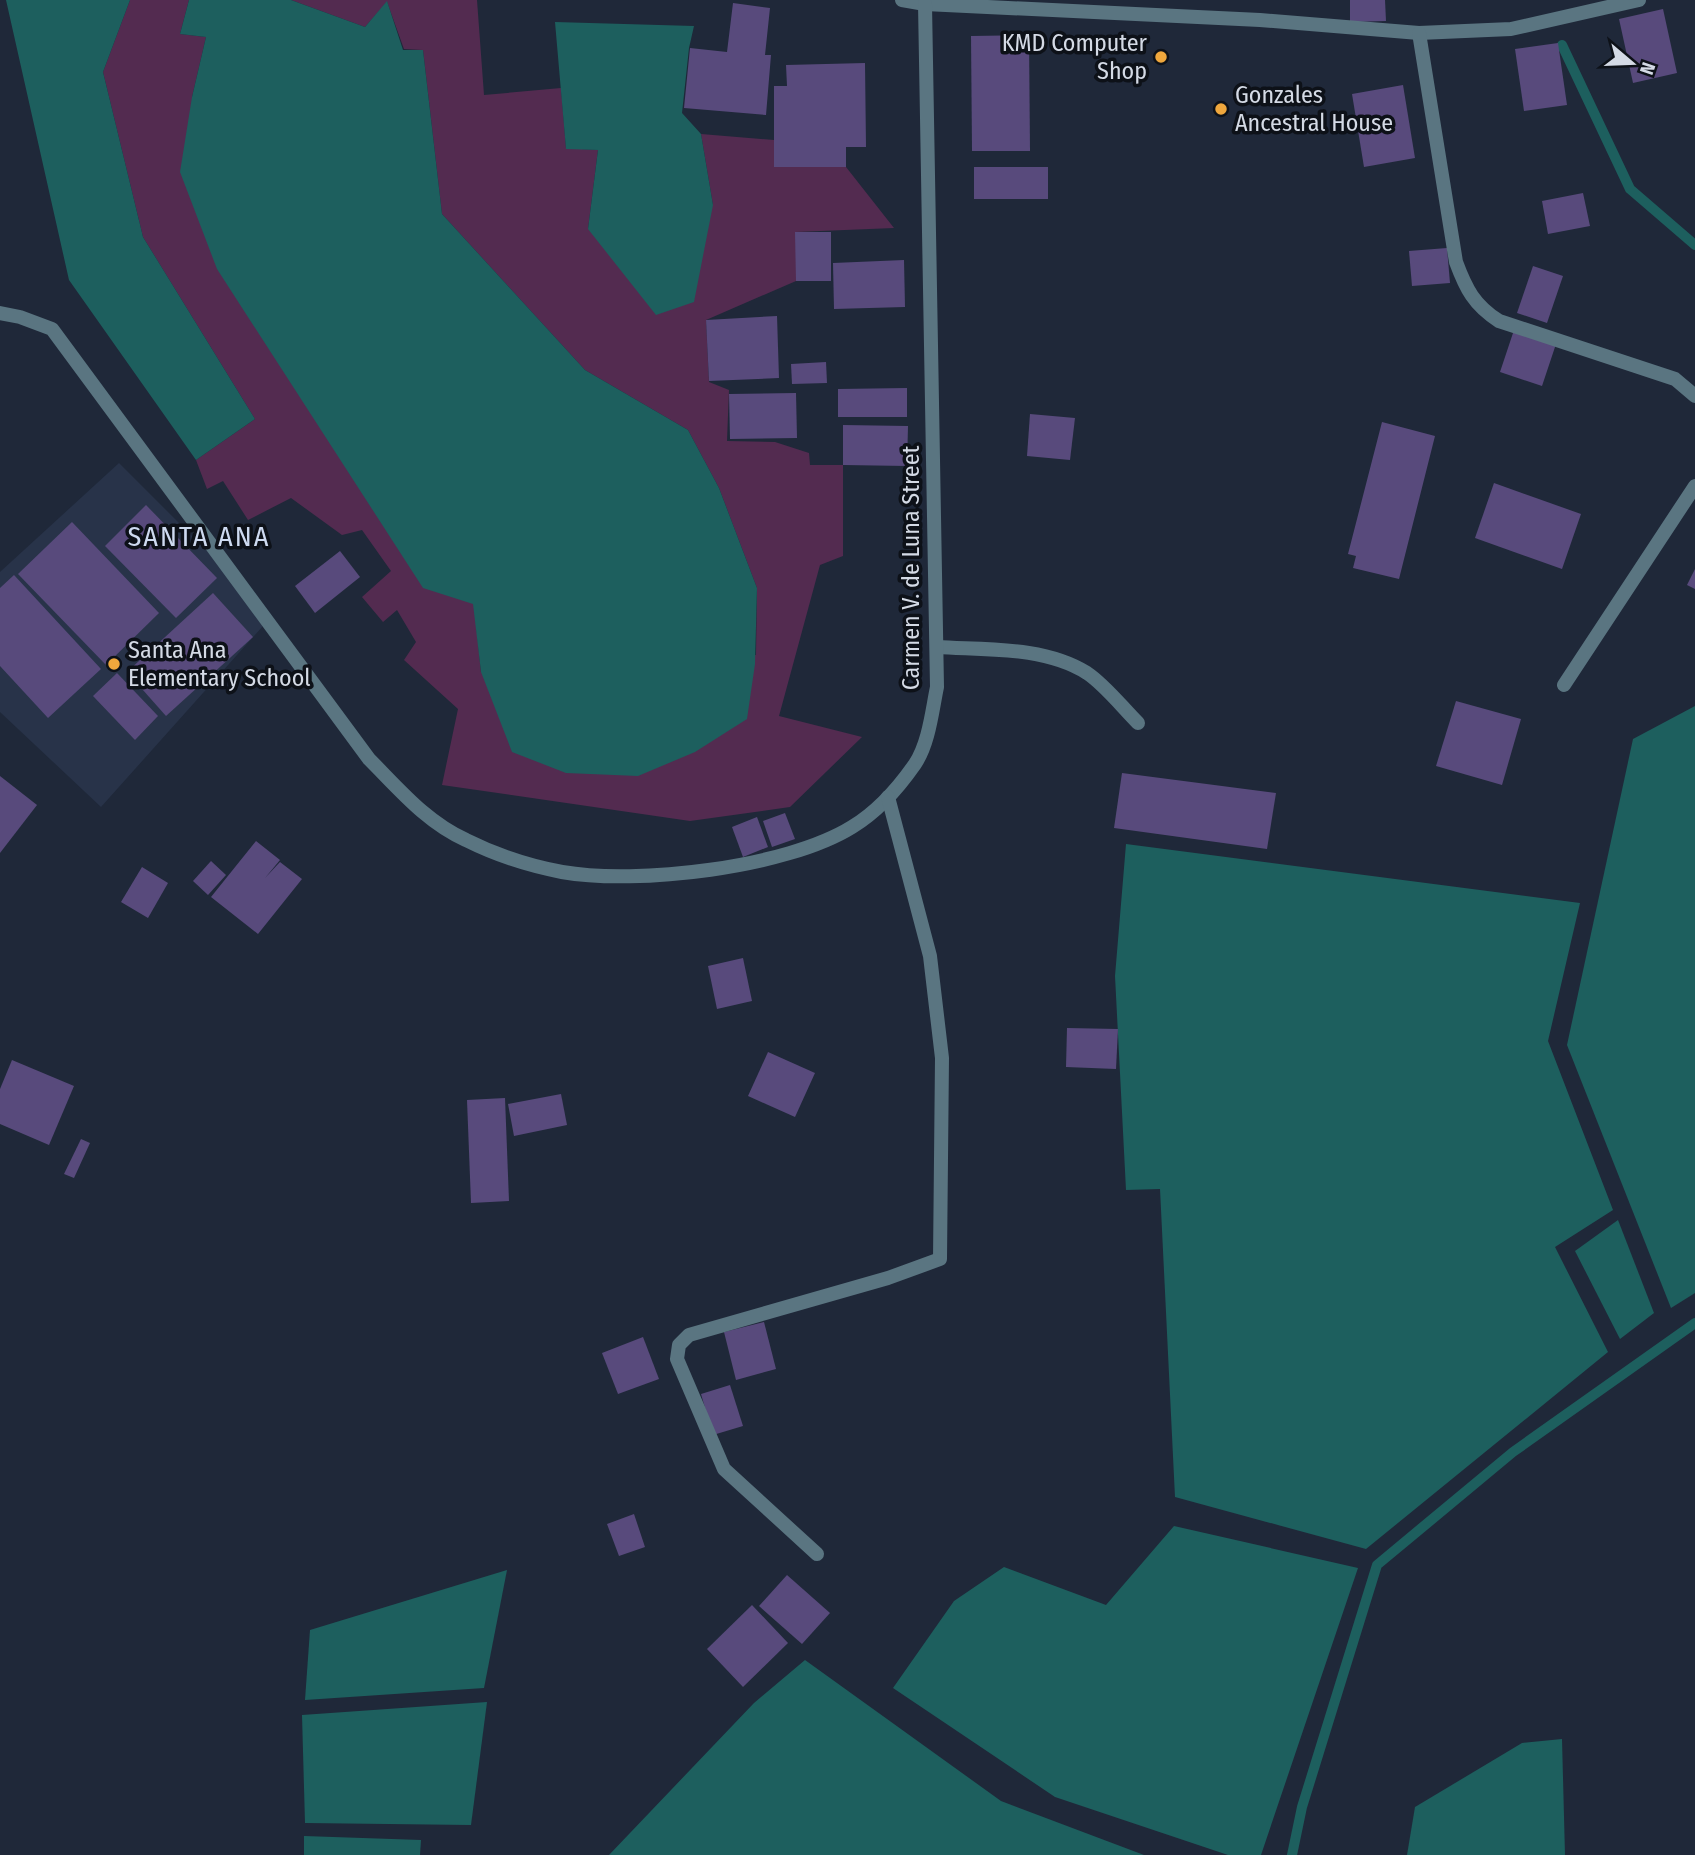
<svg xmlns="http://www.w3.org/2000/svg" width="1695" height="1855" font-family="'Fira Sans Condensed',sans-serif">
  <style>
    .built { fill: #283349 }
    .green { fill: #532b50 }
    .water { fill: #1d5f5e }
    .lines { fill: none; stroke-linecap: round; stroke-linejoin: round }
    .stream { stroke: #1d5f5e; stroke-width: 10 }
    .building { fill: #584a7c }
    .service { stroke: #5a7581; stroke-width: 14 }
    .minor { stroke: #5a7581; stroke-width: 14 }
    .poi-dot { fill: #efa73d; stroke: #0d1118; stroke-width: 2.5 }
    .labels { text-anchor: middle; stroke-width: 7; stroke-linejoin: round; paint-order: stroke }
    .poi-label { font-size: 24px; fill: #d4dae5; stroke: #0d1118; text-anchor: start }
    .street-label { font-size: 24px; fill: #d4dae5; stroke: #0d1118 }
    .quarter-label { font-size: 28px; letter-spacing: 2px; fill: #cedaf0; stroke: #0d1118 }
  </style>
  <rect width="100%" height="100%" fill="#1f2839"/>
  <!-- built -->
  <path class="built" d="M119,463l153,153 -171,191 -101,-95v-140z"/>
  <!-- green -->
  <path class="green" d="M130,0h59l-9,34 26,3 -14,60 282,507 7,68 275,-17 1,-67 -38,-100 -31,-58 -103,-60 -143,-156 -19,-164 -19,-1 -17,-47 -22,25 -74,-27h186l7,95 77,-7 5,60 32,2 -10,79 125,-24 -12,-71 73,6v27h72l48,61 -98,4v49l-90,39 3,62 20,8 -2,51 48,1 34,11 1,12h33v91l-23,9 -41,151 83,21 -72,70 -100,14 -248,-36 16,-76 -54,-49 12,-18 -19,-32 -14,12 -21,-25 29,-26 -29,-41 -20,5 -51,-37 -43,22 -25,-39 -16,8 -11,-29 59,-41 -112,-182 -40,-165z"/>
  <!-- water -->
  <g class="water">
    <path d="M6,0h124l-27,72 40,165 112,182 -59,41 -127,-180z"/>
    <path d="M189,0h102l74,27 22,-26 16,49h20l19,164 143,156 103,60 31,58 38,100 -2,76 -8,55 -52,33 -57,24 -72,-3 -54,-21 -31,-80 -8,-68 -50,-16 -206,-319 -37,-97 12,-75 14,-60 -26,-3z"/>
    <path d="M555,22l139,4 -5,22 -7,65 19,21 12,71 -19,97 -38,13 -68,-86 10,-79 -32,-1z"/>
    <path d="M1695,706v587l-24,15 -104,-263 66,-306z"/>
    <path d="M1126,844l454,59 -32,138 65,169 -58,37 53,105 -242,197 -191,-52 -15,-308 -34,1 -11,-214z"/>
    <path d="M1618,1220l36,93 -34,26 -45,-88z"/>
    <path d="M1174,1526l184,42 -97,287h-33l-173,-58 -162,-109 61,-87 50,-34 102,38z"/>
    <path d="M507,1570l-23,118 -179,12 5,-70z"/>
    <path d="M805,1660l196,141 143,54h-535l145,-152z"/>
    <path d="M487,1702l-16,123 -166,-2 -3,-108z"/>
    <path d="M1562,1739l3,116h-158l8,-48 107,-64z"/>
    <path d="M304,1836l117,4 -1,15h-116z"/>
  </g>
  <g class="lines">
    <!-- stream -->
    <g class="stream">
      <path d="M1562,45l68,144 65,56"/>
      <path d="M1292,1855l10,-48 75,-242 136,-113 182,-129"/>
    </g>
  </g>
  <!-- building -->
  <g class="building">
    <path d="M1350,0h35l1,21 -36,1z"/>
    <path d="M733,3l37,5 -5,47h6l-5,60 -82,-7 6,-60 37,4z"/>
    <path d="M1663,9l14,64 -44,10 -14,-64z"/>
    <path d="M1029,35l1,116h-58l-1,-115z"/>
    <path d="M1558,43l9,62 -43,6 -9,-62z"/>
    <path d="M865,63l1,84h-20v20h-72v-81h13l-1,-21z"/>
    <path d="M1403,85l12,73 -51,9 -12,-73z"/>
    <rect x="974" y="167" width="74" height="32"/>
    <path d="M1583,193l7,33 -42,8 -6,-33z"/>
    <path d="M795,232h36v49h-35z"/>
    <path d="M1447,248l3,35 -38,3 -3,-35z"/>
    <path d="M904,260l1,47 -71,2 -1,-46z"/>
    <path d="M1533,266l30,10 -16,47 -30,-10z"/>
    <path d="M777,316l2,62 -70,3 -3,-61z"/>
    <path d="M1514,330l42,14 -14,42 -42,-14z"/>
    <path d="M826,362l1,21 -35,1 -1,-20z"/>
    <path d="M907,388v29h-69v-28z"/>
    <path d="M796,393l1,45 -67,1 -1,-45z"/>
    <path d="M1030,414l45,4 -5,42 -43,-4z"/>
    <path d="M1382,422l53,14 -36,143 -46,-11 3,-12 -8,-2z"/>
    <path d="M843,425l65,1 -1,40 -64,-1z"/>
    <path d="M1494,483l87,31 -19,55 -87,-31z"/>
    <path d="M146,505l71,73 -41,40 -71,-72z"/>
    <path d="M72,522l87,91 -53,52 -88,-91z"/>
    <path d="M340,551l20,26 -45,36 -20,-27z"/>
    <path d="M1695,569v20l-8,-4z"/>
    <path d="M14,575l87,94 -53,49 -48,-52v-78z"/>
    <path d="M213,593l40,44 -87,79 -39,-44z"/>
    <path d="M117,673l41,43 -23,24 -42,-44z"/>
    <path d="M1456,701l65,18 -19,66 -66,-19z"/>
    <path d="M1122,773l154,20 -9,56 -153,-21z"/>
    <path d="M0,776l37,29 -37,48z"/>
    <path d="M785,813l10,26 -23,8 -9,-26z"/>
    <path d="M757,817l11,30 -25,10 -11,-30z"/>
    <path d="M256,841l24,19 -15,18 15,-16 22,17 -44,55 -47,-37z"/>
    <path d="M211,861l15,14 -18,20 -15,-14z"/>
    <path d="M142,867l26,16 -20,35 -27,-16z"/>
    <path d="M743,958l9,43 -35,8 -9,-43z"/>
    <path d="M1067,1028l51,1 -2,40 -50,-2z"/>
    <path d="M768,1052l47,21 -20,44 -47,-21z"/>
    <path d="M12,1060l62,26 -25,59 -49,-21v-35z"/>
    <path d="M561,1094l6,31 -53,11 -6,-32z"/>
    <path d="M505,1098l4,103 -38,2 -4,-103z"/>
    <path d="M81,1139l9,4 -16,35 -10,-4z"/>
    <path d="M764,1322l12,47 -40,11 -12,-48z"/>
    <path d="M643,1337l16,42 -41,15 -16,-41z"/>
    <path d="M730,1385l13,41 -30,9 -12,-41z"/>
    <path d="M634,1514l11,33 -26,9 -12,-32z"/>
    <path d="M787,1575l43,38 -28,31 -43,-38z"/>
    <path d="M752,1605l36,38 -45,44 -36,-38z"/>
  </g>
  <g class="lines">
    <!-- service -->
    <path class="service" d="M937,647c48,3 107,-1 150,26 18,12 35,34 51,50"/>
    <!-- minor -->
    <g class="minor">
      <path d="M902,0l23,4 335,16 159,13 92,-4 128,-29"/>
      <path d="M1419,33l37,229c10,27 18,43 43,59l176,58 20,17"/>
      <path d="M0,313l20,4 32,12 317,430c30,30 57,63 97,81 28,14 64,26 96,32 75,13 224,-4 290,-45 25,-15 47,-40 63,-63 14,-21 17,-53 22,-77l-12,-683"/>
      <path d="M1564,685l131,-199"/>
      <path d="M817,1554l-93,-85 -47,-110 2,-14 10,-10 199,-57 52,-19 2,-201 -12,-102 -42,-159"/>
    </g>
  </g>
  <!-- markers -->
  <g class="poi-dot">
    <circle cx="1161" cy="57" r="7"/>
    <circle cx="1221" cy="109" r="7"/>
    <circle cx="114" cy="664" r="7"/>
  </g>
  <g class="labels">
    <!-- poi labels -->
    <g class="poi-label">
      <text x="1147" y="51" text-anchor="end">KMD Computer<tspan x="1147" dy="28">Shop</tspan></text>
      <text x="1235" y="103">Gonzales<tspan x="1235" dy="28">Ancestral House</tspan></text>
      <text x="128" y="658">Santa Ana<tspan x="128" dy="28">Elementary School</tspan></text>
    </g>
    <!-- street labels -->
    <g class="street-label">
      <text transform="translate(911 568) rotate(-90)" y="8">Carmen V. de Luna Street</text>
    </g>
    <!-- quarter labels -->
    <g class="quarter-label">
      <text x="199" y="546">SANTA ANA</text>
    </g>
  </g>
  <!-- north arrow -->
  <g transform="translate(1632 63) rotate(109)" stroke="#0d1118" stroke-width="5" paint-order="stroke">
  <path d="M0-5L12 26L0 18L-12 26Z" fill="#d4dae5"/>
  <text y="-10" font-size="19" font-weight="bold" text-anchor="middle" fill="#d4dae5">N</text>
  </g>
</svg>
